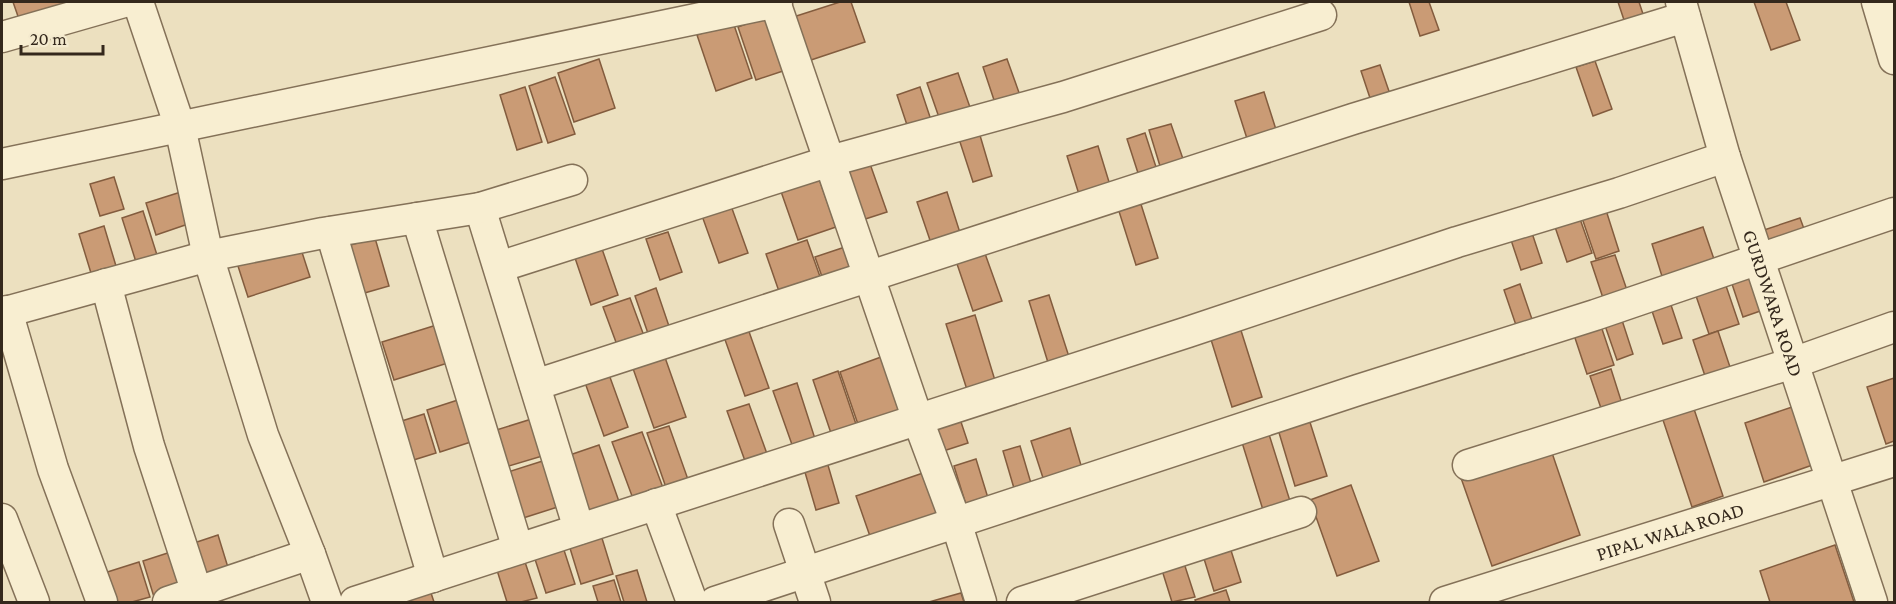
<svg xmlns="http://www.w3.org/2000/svg" width="1896" height="604" font-family="'Crimson Pro',serif">
  <style>
    .building { fill: #ca9b75; stroke: #835c3e; stroke-width: 1.5 }
    .lines { fill: none; stroke-linecap: round; stroke-linejoin: round }
    .minor-casing { stroke: #847158; stroke-width: 33 }
    .minor { stroke: #f8eed1; stroke-width: 30 }
    .labels { text-anchor: middle; stroke-width: 6; stroke-linejoin: round; paint-order: stroke }
    .street-label { font-size: 20px; fill: #34281c; stroke: #f4eace }
  </style>
  <rect width="100%" height="100%" fill="#ece0bf"/>
  <!-- building -->
  <g class="building">
    <path d="M13,2h65l-58,20z"/>
    <path d="M840,2h11l14,40 -63,21 -15,-44z"/>
    <path d="M1409,2h20l10,28 -19,6z"/>
    <path d="M1618,2h21l6,18 -19,6z"/>
    <path d="M1754,2h32l14,38 -29,10z"/>
    <path d="M768,16l18,54 -30,10 -18,-53z"/>
    <path d="M733,22l19,56 -36,13 -19,-56z"/>
    <path d="M599,59l16,49 -41,14 -16,-49z"/>
    <path d="M1007,59l15,42 -25,8 -14,-42z"/>
    <path d="M1595,61l17,48 -19,7 -17,-49z"/>
    <path d="M1380,65l12,35 -19,7 -12,-36z"/>
    <path d="M958,73l14,40 -31,10 -14,-40z"/>
    <path d="M555,77l20,57 -27,9 -19,-57z"/>
    <path d="M525,87l17,55 -25,8 -17,-55z"/>
    <path d="M920,87l13,39 -23,8 -13,-39z"/>
    <path d="M1264,92l15,47 -29,9 -15,-47z"/>
    <path d="M1171,124l12,35 -23,7 -11,-36z"/>
    <path d="M979,132l13,44 -19,6 -14,-43z"/>
    <path d="M1145,133l11,34 -18,6 -11,-34z"/>
    <path d="M1098,146l15,49 -31,9 -15,-48z"/>
    <path d="M869,161l18,51 -34,11 -17,-51z"/>
    <path d="M816,170l20,57 -38,13 -20,-57z"/>
    <path d="M114,177l10,32 -24,7 -10,-32z"/>
    <path d="M184,191l10,31 -38,13 -10,-32z"/>
    <path d="M947,192l15,47 -29,10 -16,-47z"/>
    <path d="M1139,198l19,60 -22,7 -19,-60z"/>
    <path d="M730,203l18,50 -29,10 -18,-50z"/>
    <path d="M1605,207l14,44 -23,8 -15,-44z"/>
    <path d="M143,211l14,44 -21,7 -14,-44z"/>
    <path d="M1579,216l13,37 -25,9 -13,-38z"/>
    <path d="M1800,218l7,19 -40,13 -6,-19z"/>
    <path d="M104,226l12,40 -25,7 -12,-39z"/>
    <path d="M1530,227l12,36 -21,7 -12,-36z"/>
    <path d="M1703,227l14,41 -52,18 -13,-42z"/>
    <path d="M668,232l14,40 -22,8 -14,-41z"/>
    <path d="M375,238l14,48 -35,10 -14,-48z"/>
    <path d="M807,240l16,45 -41,15 -16,-46z"/>
    <path d="M299,243l11,34 -62,20 -11,-34z"/>
    <path d="M601,246l17,49 -27,10 -17,-50z"/>
    <path d="M845,247l10,27 -30,11 -10,-28z"/>
    <path d="M983,248l19,53 -29,10 -18,-53z"/>
    <path d="M1615,255l15,44 -24,8 -15,-45z"/>
    <path d="M1755,266l14,42 -26,9 -14,-42z"/>
    <path d="M1723,277l16,47 -30,10 -16,-47z"/>
    <path d="M1520,284l15,44 -16,6 -15,-44z"/>
    <path d="M656,288l16,47 -21,7 -16,-46z"/>
    <path d="M1049,295l22,68 -21,6 -21,-68z"/>
    <path d="M1668,296l14,42 -19,6 -14,-42z"/>
    <path d="M630,298l17,46 -27,9 -17,-46z"/>
    <path d="M1619,311l14,43 -16,6 -15,-43z"/>
    <path d="M975,315l22,72 -28,9 -23,-72z"/>
    <path d="M1599,320l15,45 -27,9 -15,-45z"/>
    <path d="M1238,321l24,76 -30,10 -24,-77z"/>
    <path d="M443,323l11,38 -60,19 -12,-38z"/>
    <path d="M747,326l22,62 -24,8 -22,-62z"/>
    <path d="M1718,331l15,45 -25,9 -15,-45z"/>
    <path d="M662,349l24,68 -32,11 -24,-68z"/>
    <path d="M881,357l21,61 -41,15 -21,-61z"/>
    <path d="M607,369l21,58 -24,9 -21,-59z"/>
    <path d="M1611,369l13,41 -20,7 -14,-41z"/>
    <path d="M838,371l21,62 -25,9 -21,-62z"/>
    <path d="M1894,378v63l-8,3 -19,-57z"/>
    <path d="M797,383l20,62 -22,8 -22,-62z"/>
    <path d="M464,398l13,42 -37,12 -13,-42z"/>
    <path d="M1692,403l31,93 -31,11 -31,-93z"/>
    <path d="M749,404l22,61 -22,7 -22,-61z"/>
    <path d="M1801,404l20,58 -57,20 -19,-59z"/>
    <path d="M424,414l12,39 -32,10 -12,-39z"/>
    <path d="M959,416l9,27 -37,12 -8,-28z"/>
    <path d="M1308,416l19,60 -32,10 -18,-60z"/>
    <path d="M538,417l11,37 -47,14 -12,-36z"/>
    <path d="M669,426l22,62 -22,8 -22,-63z"/>
    <path d="M1070,428l13,44 -38,12 -14,-43z"/>
    <path d="M1267,428l23,73 -27,9 -23,-74z"/>
    <path d="M642,432l23,61 -30,11 -23,-62z"/>
    <path d="M599,445l23,65 -41,15 -23,-66z"/>
    <path d="M1020,446l13,44 -17,5 -13,-44z"/>
    <path d="M1550,447l30,88 -88,31 -31,-88z"/>
    <path d="M825,455l14,48 -23,7 -14,-48z"/>
    <path d="M549,459l15,46 -44,14 -15,-46z"/>
    <path d="M976,459l12,39 -22,7 -12,-39z"/>
    <path d="M923,473l16,46 -67,23 -16,-46z"/>
    <path d="M1351,485l28,76 -42,15 -27,-76z"/>
    <path d="M218,535l12,39 -27,8 -12,-38z"/>
    <path d="M601,535l12,39 -32,10 -12,-39z"/>
    <path d="M1228,541l13,41 -27,9 -13,-42z"/>
    <path d="M562,544l13,40 -29,9 -13,-40z"/>
    <path d="M1835,545l19,57h-84l-10,-31z"/>
    <path d="M180,549l11,36 -37,12 -11,-36z"/>
    <path d="M524,559l13,39 -16,4h-14l-11,-35z"/>
    <path d="M1183,560l12,37 -23,5 -11,-35z"/>
    <path d="M139,562l11,35 -18,5h-22l-9,-28z"/>
    <path d="M637,570l10,32h-23l-8,-26z"/>
    <path d="M614,580l7,22h-23l-5,-16z"/>
    <path d="M430,590l4,12h-33z"/>
    <path d="M1226,590l4,12h-34l-1,-2z"/>
    <path d="M961,593l3,9h-35z"/>
  </g>
  <g class="lines">
    <!-- minor casing -->
    <g class="minor-casing">
      <g id="minor">
        <path d="M138,2l42,125 28,129 55,179 47,119 17,48"/>
        <path d="M775,2l143,418 38,102 25,80"/>
        <path id="s1" d="M1681,2l44,155 147,445"/>
        <path d="M1877,2l17,57"/>
        <path d="M2,37l122,-35"/>
        <path d="M2,164l775,-162"/>
        <path d="M480,208l99,321"/>
        <path d="M417,218l101,331"/>
        <path d="M331,232l102,345"/>
        <path d="M499,267l331,-106 233,-64 258,-82"/>
        <path d="M106,284l43,162 51,156"/>
        <path d="M7,311l46,158 49,133"/>
        <path d="M2,313l206,-57 115,-23 157,-25 92,-28"/>
        <path d="M535,385l818,-266 332,-102"/>
        <path d="M1468,465l325,-102 101,-36"/>
        <path d="M656,504l36,98"/>
        <path d="M2,519l32,83"/>
        <path d="M789,524l26,78"/>
        <path d="M168,602l142,-48"/>
        <path d="M355,602l833,-270 269,-90 162,-49 106,-36"/>
        <path d="M715,602l643,-212 237,-75 299,-102"/>
        <path d="M1022,602l279,-90"/>
        <path id="s2" d="M1445,602l449,-141"/>
      </g>
    </g>
    <!-- minor -->
    <use href="#minor" class="minor"/>
  </g>
  <g class="labels">
    <!-- street labels -->
    <g class="street-label">
      <text dy="7" stroke="none"><textPath href="#s1" startOffset="315">GURDWARA ROAD</textPath></text>
      <text dy="7" stroke="none"><textPath href="#s2" startOffset="236">PIPAL WALA ROAD</textPath></text>
    </g>
  </g>
  <!-- border -->
  <rect width="1896" height="604" fill="none" stroke="#34281c" stroke-width="6"/>
  <!-- scale -->
  <path d="M21 45v9h82v-9" fill="none" stroke="#34281c" stroke-width="3"/>
  <text x="30" y="45" font-size="18" fill="#34281c" stroke="#f4eace" stroke-width="4.5" paint-order="stroke">20 m</text>
</svg>
